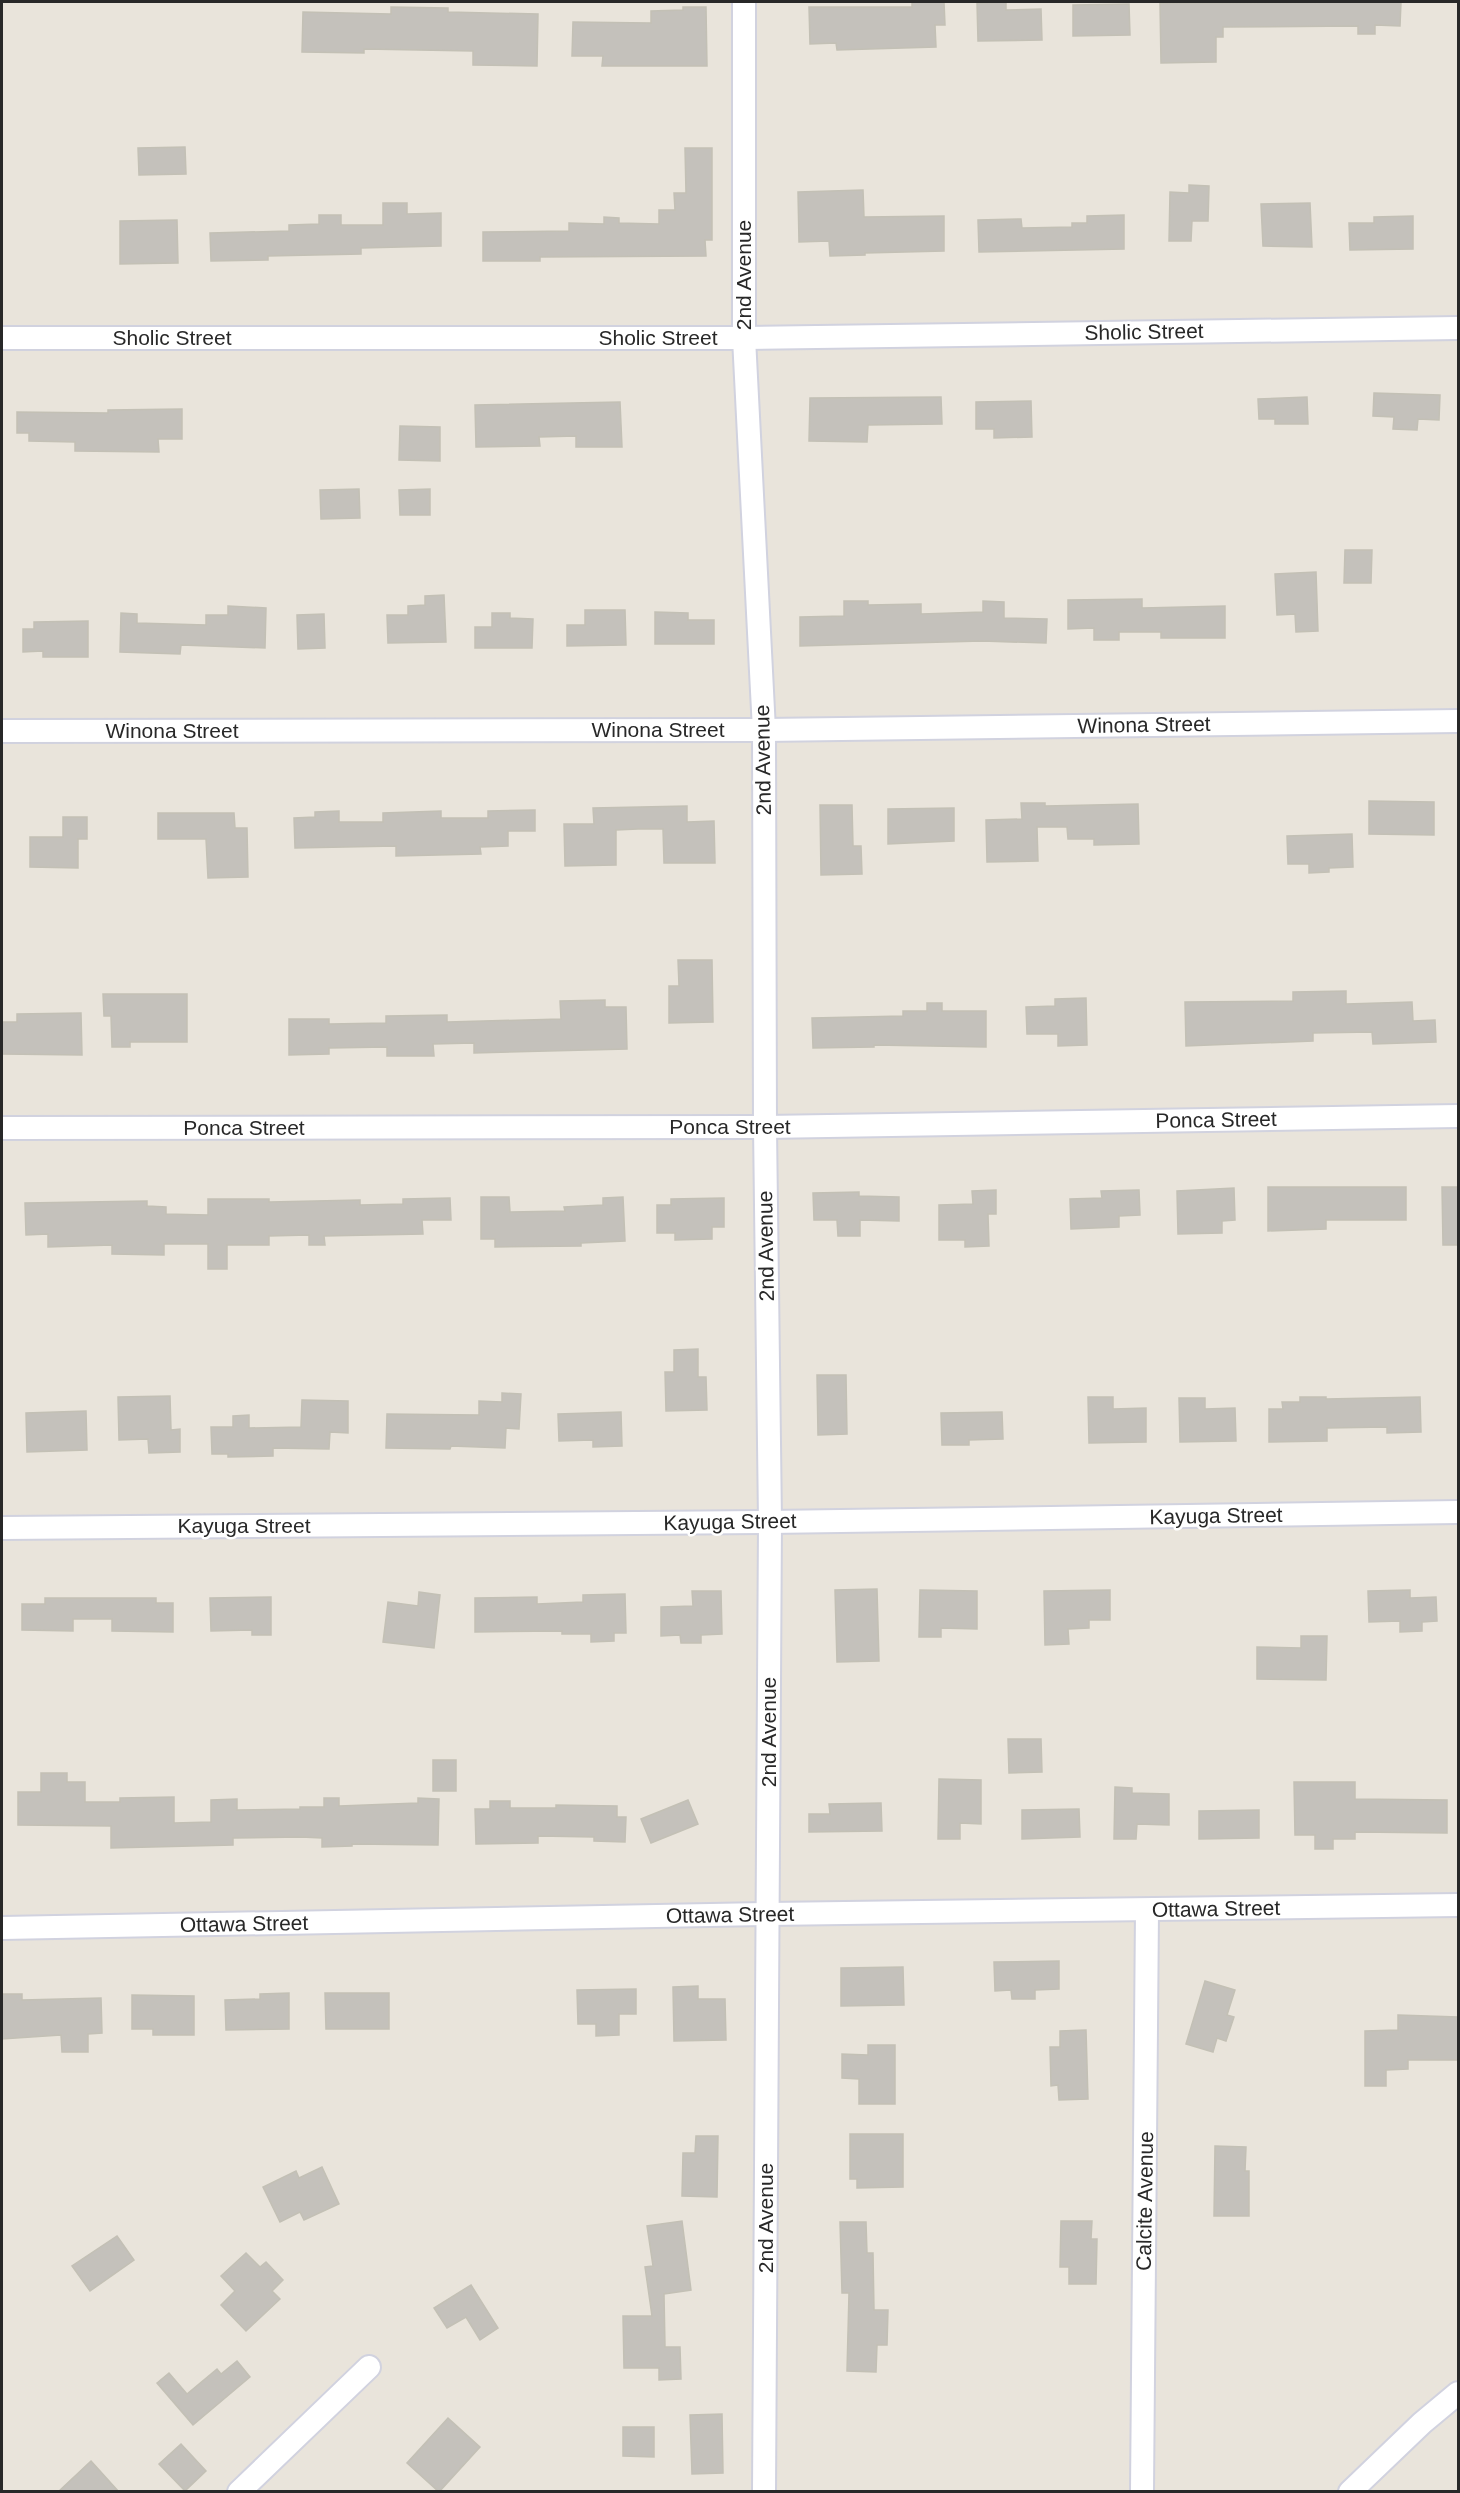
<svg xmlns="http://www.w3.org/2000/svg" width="1460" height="2493" font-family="Arial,sans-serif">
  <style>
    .building { fill: #c4c1bb; stroke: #c3c0b5; stroke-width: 1.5 }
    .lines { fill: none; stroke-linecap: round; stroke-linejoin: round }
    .street-casing { stroke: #d1d2df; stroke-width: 26 }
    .street { stroke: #fff; stroke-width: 22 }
    .labels { text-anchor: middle; stroke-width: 5; stroke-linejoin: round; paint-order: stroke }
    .street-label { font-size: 21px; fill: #282828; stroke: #fff }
  </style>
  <rect width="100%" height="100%" fill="#e9e4db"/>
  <!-- building -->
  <g class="building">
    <path d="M912,2h32l1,23h-10l1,22 -99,3 -1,-7 -26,1 -1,-37h103z"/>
    <path d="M1006,2v8l35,-1 1,31 -64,1 -1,-38z"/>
    <path d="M1401,2l-1,24 -25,-1v9h-17v-8l-135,1v10h-7v25l-55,1 -1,-60z"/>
    <path d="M1129,4l1,31 -57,1v-31z"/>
    <path d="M391,7l57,1v4l90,2 -1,52 -64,-1v-14l-109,-2v4l-62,-1 1,-40 88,2z"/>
    <path d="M683,7h23l1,59h-105l1,-10h-31l1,-34 78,1v-12l32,-1z"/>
    <path d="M185,147l1,27 -47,1 -1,-27z"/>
    <path d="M685,148h27v92h-7l1,16 -166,1v4h-57v-29l86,-1v-8l35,1v-7l15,1v5l40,1v-14h16l-1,-17h12z"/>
    <path d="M1189,185l20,1 -1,35h-16l-1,20h-22l1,-49 19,1z"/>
    <path d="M863,190l1,27 80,-1v35l-79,2v2l-35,1 -1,-15 -30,1 -1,-50z"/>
    <path d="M383,203h24v11l34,-1v33l-80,2v6l-93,2v4l-57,1 -1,-28 79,-2v-6l30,-1v-9h22v10h42z"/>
    <path d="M1310,203l2,44 -49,-1 -2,-42z"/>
    <path d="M1124,215v34l-145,3 -1,-32 43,-1 1,9 50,-1v-4h15v-7z"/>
    <path d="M1413,216v33l-63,1 -1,-27h25v-6z"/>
    <path d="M177,220l1,43 -58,1v-43z"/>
    <path d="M1374,393l66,2 -1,25 -21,-1 -1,11 -24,-1 1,-12 -21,-1z"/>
    <path d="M941,397l1,27 -74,1 -1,17 -58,-1 1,-43z"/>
    <path d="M1307,397l1,27h-33v-5h-16l-1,-20z"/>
    <path d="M1031,401l1,36 -38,1v-9h-18v-27z"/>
    <path d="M620,402l2,45h-46v-11l-37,1 1,9 -64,1 -1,-42z"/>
    <path d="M182,409v30h-24l1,13 -84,-1v-9l-46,-1v-8h-12v-21l91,1v-3z"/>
    <path d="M400,426l40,1v34l-41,-1z"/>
    <path d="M359,489l1,29 -39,1 -1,-29z"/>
    <path d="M430,489v26h-30l-1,-25z"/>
    <path d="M1345,550h27l-1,33h-27z"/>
    <path d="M1316,572l2,59 -22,1 -1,-18 -18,1 -2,-41z"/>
    <path d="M444,595l2,47 -58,1 -1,-28h21v-9l17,-1v-9z"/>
    <path d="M1142,599v9l83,-2v32h-64v-6h-42v8h-25v-12l-26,1v-29z"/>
    <path d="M844,601h24v4l53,-1v10l62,-2v-11l21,1v16l43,1 -1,24 -64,-2 -182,5v-29l44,-1z"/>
    <path d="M228,606l38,2 -1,40 -84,-3 -1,9 -60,-2 1,-39 16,1v9l69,2v-10h22z"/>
    <path d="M585,610h40l1,35 -59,1v-21h18z"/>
    <path d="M655,612l33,1v7h26v24h-59z"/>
    <path d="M492,613h18v5l23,1 -1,29h-57v-21h17z"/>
    <path d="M324,614l1,34 -27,1 -1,-34z"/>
    <path d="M88,621v36h-45v-6l-20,1v-23h11v-7z"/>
    <path d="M1369,801l65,1v33l-65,-1z"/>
    <path d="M1021,803h24v3l93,-2 1,40 -45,1v-6h-26l-1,-12h-30l1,34 -51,1 -1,-42 36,-1z"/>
    <path d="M820,805h32l1,41h8l1,28 -41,1z"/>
    <path d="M687,806v16l27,-1 1,42h-51l-1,-34h-25l-22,1v35l-51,1 -1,-42h30l-1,-16z"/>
    <path d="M954,808v33l-66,3v-35z"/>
    <path d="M535,810v21h-27v15l-28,1 1,7 -85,2v-10l-101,2 -1,-30 21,-1v-5l24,-1v11h44v-9l58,-2v7h47v-7z"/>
    <path d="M158,813h76l1,15h12l1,49 -40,1 -2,-39h-48z"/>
    <path d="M63,817h24v22h-9v29l-48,-1v-30h33z"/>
    <path d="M1352,834l1,33 -24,1v4l-20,1v-9h-21l-1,-28z"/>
    <path d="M678,960h34l1,62 -44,1v-37h10z"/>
    <path d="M1346,991v13l66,-2 1,19 22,-1 1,22 -63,2 -1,-12 -59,1v8l-127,5 -1,-44 108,-1v-9z"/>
    <path d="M103,994h84v48h-57v5h-18l-1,-31h-7z"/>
    <path d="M1086,998l1,47 -29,1v-12h-31l-1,-27 29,-1v-7z"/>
    <path d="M605,1000v7h21l1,42 -153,4v-10l-41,1 1,12h-47v-9l-58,1v6l-40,1v-36h40v5l57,-1v-7l61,-1v7l114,-3 -1,-18z"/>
    <path d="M927,1003h15v8h44v36l-112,-2v2l-61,1 -1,-30 91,-2v-5h24z"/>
    <path d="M81,1013l1,42 -80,-1v-32h15v-8z"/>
    <path d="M1268,1187h138v33h-80v9l-58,2z"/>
    <path d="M1442,1187h16v58h-15z"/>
    <path d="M1234,1188l1,32 -13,1v12l-44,1 -1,-43z"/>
    <path d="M996,1190v24h-8l1,32 -24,1v-7h-26v-35l34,-1 -1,-13z"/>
    <path d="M1139,1190l1,25 -21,1v11l-48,2 -1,-30 32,-1 -1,-7z"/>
    <path d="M859,1192v4l40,1v24l-39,-1v16h-22l-1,-16h-23l-1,-27z"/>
    <path d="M481,1197h28l1,15 55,-1 -1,-4 39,-2v-7l20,-1 2,44 -44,2v3l-86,1v-8h-14z"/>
    <path d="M450,1198l1,22h-29l1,14 -99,2 1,9h-16v-10l-40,1v9h-42v24h-19v-25h-44v11l-52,-1v-9l-64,2v-13l-22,1 -1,-32 122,-2v5l19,1v7l42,1v-16h61v3l91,-2v5l43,-1v-5z"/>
    <path d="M724,1198v29h-12v12l-37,1v-7h-18v-28h14v-6z"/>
    <path d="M698,1349v28h8l1,33 -41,1 -1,-39h9v-22z"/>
    <path d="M817,1375h29l1,59 -29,1z"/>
    <path d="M502,1393l19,1 -2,35 -13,-1 -1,20 -54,-2 -1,3 -64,-1 1,-34 92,1v-14l23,1z"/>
    <path d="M170,1396l1,34 9,-1v23l-31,1 -1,-14 -29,1 -1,-43z"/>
    <path d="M1088,1397h25v12l33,-1v34l-57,1z"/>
    <path d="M1300,1397h26v2l94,-2 1,35 -34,1v-6l-60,1v13l-58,1v-33h14l-1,-7h18z"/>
    <path d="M1179,1398h26v11l30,-1 1,33 -56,1z"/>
    <path d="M302,1400l46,1v32l-18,-1 -1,17 -56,-1v8l-45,1v-3h-16l-1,-27h22v-11l16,-1v13l52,-1z"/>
    <path d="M86,1411l1,39 -60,2 -1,-39z"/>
    <path d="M621,1412l1,34 -29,1v-7l-34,1 -1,-27z"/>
    <path d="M1002,1412l1,27 -34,1v5h-27l-1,-32z"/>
    <path d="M877,1589l2,72 -42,1 -2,-72z"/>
    <path d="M920,1590l57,1v38l-36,-1v9h-22z"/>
    <path d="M1110,1590v30h-21v8l-21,1 1,15 -24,1 -1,-54z"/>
    <path d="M1410,1590v8l26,-1 1,24 -15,1v9l-22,1v-11l-31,1 -1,-31z"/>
    <path d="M692,1591h29l1,43 -21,1v8h-20l-1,-8 -19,1v-29l32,-1z"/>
    <path d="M419,1592l21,3 -6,53 -51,-6 5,-40 30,4z"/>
    <path d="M625,1594l1,39h-12v8l-23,1v-8h-29v-3l-87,1v-34l62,-1v7l46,-2v-7z"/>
    <path d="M271,1597v38h-19v-5l-41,1 -1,-33z"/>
    <path d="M45,1598h111v5h17v29l-61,-1v-12h-39v12l-51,-1v-26h23z"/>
    <path d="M1301,1636h26l-1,44 -69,-1v-32l44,1z"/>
    <path d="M1008,1739h33l1,33 -33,1z"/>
    <rect x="433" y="1760" width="23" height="31"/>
    <path d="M41,1773h26v9h18v20h35v-4l54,-1v26l37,-1v-22l26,-1v11l63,-1v-2h24v-9h15v8l79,-3v-5l21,1 -1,46 -86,-1v2l-30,1v-9l-21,-1 -68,1v7l-122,3v-22l-93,-1v-33h23z"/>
    <path d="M939,1779l42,1v44l-21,-1v16h-22z"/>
    <path d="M1294,1782h61v17l92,1v33l-92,-1v7h-22v10h-18v-14h-20z"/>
    <path d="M1115,1787l17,1v5l37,1v31l-32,-1 -1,15h-22z"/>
    <path d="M688,1800l10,24 -47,19 -10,-24z"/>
    <path d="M490,1801h20v7h46v-3l61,1v11h9l-1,25 -31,-1v-4l-56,-1v7l-62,1 -1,-35h15z"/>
    <path d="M881,1803l1,28 -73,1v-18h21l-1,-10z"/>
    <path d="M1079,1809l1,28 -58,2v-29z"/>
    <path d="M1259,1810v28l-60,1v-28z"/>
    <path d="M1059,1961v28l-24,1v9h-23l-1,-9 -16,1 -1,-29z"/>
    <path d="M903,1967l1,38 -63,1v-38z"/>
    <path d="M1205,1981l30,9 -8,25 7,2 -8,24 -9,-3 -4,14 -27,-8z"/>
    <path d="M698,1986v13h27l1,41 -52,1 -1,-54z"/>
    <path d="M636,1989v25h-17v21l-23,1v-12h-18l-1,-34z"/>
    <path d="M289,1993v36l-63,1 -1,-30 35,-1v-5z"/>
    <path d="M325,1993h64v36h-63z"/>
    <path d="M2,1994h20v6l79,-2 1,35 -14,1v18h-26l-1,-17 -59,4z"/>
    <path d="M132,1995l62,1v39h-41v-6h-21z"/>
    <path d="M1398,2015l60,2v43h-50v9l-22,1v16h-21v-55l33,-1z"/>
    <path d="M1086,2030l2,69 -29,1 -1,-15 -7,1 -1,-39h10v-16z"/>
    <path d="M868,2045h27v59h-36v-25l-17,-1v-24l26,1z"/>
    <path d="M850,2134h53v53l-46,1v-9h-7z"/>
    <path d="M696,2136h22l-1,61 -35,-1 1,-43h12z"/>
    <path d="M1215,2146l31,1 -1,24h4v45h-35z"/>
    <path d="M322,2167l17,37 -35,16 -4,-8 -20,10 -17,-35 33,-16 3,7z"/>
    <path d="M682,2221l9,69 -27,4 1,53h15l1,32 -22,1v-12h-35l-1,-52h29l-7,-49 8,-1 -6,-40z"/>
    <path d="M1061,2221h31l-1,18h6l-1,45h-27v-17h-9z"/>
    <path d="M840,2222h26l1,31h6l1,57h14l-1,35h-10l-1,27 -29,-1 2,-78h-7z"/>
    <path d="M117,2236l17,24 -44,31 -18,-25z"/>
    <path d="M246,2253l14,14 6,-5 17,18 -11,11 8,8 -34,32 -25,-26 14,-14 -14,-15z"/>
    <path d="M471,2285l27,43 -18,12 -14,-23 -19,11 -13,-20z"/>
    <path d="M237,2361l13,16 -57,48 -36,-42 12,-10 18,21 30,-25 4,5z"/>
    <path d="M722,2414l1,59 -31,1 -2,-59z"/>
    <path d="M448,2418l32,29 -41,45 -32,-29z"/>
    <path d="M623,2427h31v30l-31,-1z"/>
    <path d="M181,2444l25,27 -21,20 -26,-27z"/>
    <path d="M91,2461l28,31h-61z"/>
  </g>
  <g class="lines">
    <!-- street casing -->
    <g class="street-casing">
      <g id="street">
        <path d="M744,2v336l20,392 1,397 5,395 -6,970"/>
        <path d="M2,338h742l714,-10"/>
        <path d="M2,731l762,-1 694,-9"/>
        <path d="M2,1128l763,-1 693,-11"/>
        <path d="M2,1528l768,-6 688,-10"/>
        <path d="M2,1928l766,-14 690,-9"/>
        <path d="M239,2492l130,-125"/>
        <path d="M1142,2492l5,-581"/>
        <path d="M1350,2492l72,-69 36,-30"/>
      </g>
    </g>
    <!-- street -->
    <use href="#street" class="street"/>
  </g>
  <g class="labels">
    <!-- street labels -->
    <g class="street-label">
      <text transform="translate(744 275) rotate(-90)" y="7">2nd Avenue</text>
      <text transform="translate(1144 332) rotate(-1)" y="7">Sholic Street</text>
      <text x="172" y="345">Sholic Street</text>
      <text x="658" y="345">Sholic Street</text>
      <text transform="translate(1144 725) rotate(-1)" y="7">Winona Street</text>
      <text x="658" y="737">Winona Street</text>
      <text x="172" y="738">Winona Street</text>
      <text transform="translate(763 760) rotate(-91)" y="7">2nd Avenue</text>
      <text transform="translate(1216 1120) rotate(-1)" y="7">Ponca Street</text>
      <text x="730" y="1134">Ponca Street</text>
      <text x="244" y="1135">Ponca Street</text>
      <text transform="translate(766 1246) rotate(-91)" y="7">2nd Avenue</text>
      <text transform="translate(1216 1516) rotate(-1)" y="7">Kayuga Street</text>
      <text transform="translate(730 1522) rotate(-1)" y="7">Kayuga Street</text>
      <text x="244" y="1533">Kayuga Street</text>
      <text transform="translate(769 1732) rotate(-90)" y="7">2nd Avenue</text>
      <text transform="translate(1216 1909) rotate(-1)" y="7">Ottawa Street</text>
      <text transform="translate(730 1915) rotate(-1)" y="7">Ottawa Street</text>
      <text transform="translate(244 1924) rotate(-1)" y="7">Ottawa Street</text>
      <text transform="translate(1145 2201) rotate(-89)" y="7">Calcite Avenue</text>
      <text transform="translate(766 2218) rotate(-90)" y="7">2nd Avenue</text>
    </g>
  </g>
  <!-- border -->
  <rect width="1460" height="2493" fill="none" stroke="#282828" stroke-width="6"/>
</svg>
